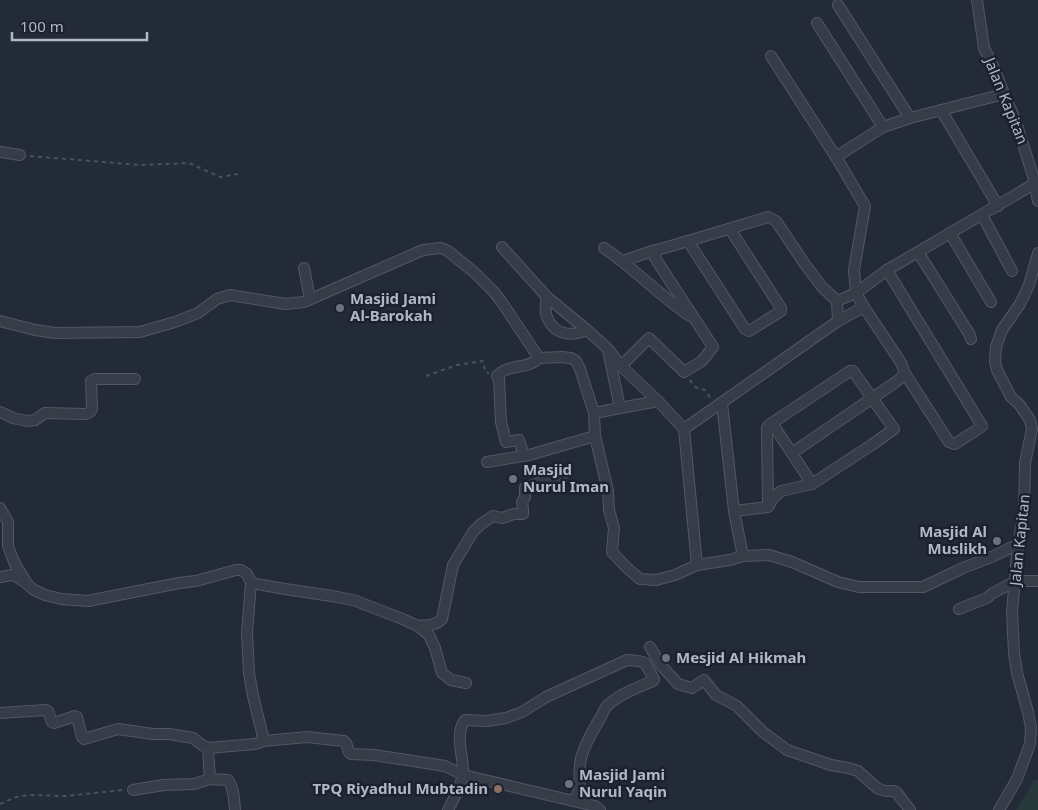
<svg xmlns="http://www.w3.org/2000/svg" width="1038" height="810" font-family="'Noto Sans',sans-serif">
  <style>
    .green { fill: #26383a }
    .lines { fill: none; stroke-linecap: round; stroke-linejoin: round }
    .minor-casing { stroke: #515863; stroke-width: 12 }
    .path { stroke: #445558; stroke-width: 2; stroke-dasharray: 4 4; stroke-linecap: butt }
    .minor { stroke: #363d48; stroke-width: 10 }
    .worship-dot { fill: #6b7280; stroke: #1c222d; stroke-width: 2 }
    .education-dot { fill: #8d6e63; stroke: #1c222d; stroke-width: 2 }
    .labels { text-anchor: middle; stroke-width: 5; stroke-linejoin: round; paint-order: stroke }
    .street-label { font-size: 15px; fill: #b1b8c5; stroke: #1c222d }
    .poi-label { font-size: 15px; font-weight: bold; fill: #b1b8c5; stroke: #1c222d; text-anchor: start }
  </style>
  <rect width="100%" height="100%" fill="#232b38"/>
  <!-- green -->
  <path class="green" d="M1034,780h4v30h-22z"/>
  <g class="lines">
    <!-- minor casing -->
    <g class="minor-casing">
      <g id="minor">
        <path d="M977,0l7,48 10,20 10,26 11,25 18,57 5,25"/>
        <path d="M838,5l72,113"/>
        <path d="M817,23l66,104"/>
        <path d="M771,56l65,101"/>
        <path d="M941,110l57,96"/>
        <path d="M0,152l20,3"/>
        <path d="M982,215l30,56"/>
        <path d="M730,229l51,79v3l-3,2 -29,18 -4,-2 -57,-88 80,-24 8,4 28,42 18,24 15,14 1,20"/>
        <path d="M950,233l41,69"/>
        <path d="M502,247l45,50 40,33 21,19 13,17 37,35 26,28"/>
        <path d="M604,248c31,21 56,48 86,68"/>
        <path d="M657,250l31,-9"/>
        <path d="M918,252l52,83 1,4"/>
        <path d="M304,268l6,31"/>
        <path d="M887,270l95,156 -4,3 -23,15 -6,-2 -45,-70"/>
        <path d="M547,297c-1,5 -2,12 -1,16 0,2 2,6 3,8 8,15 24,15 38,9"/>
        <path d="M837,301l19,-8 31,-23 147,-86"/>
        <path d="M0,321l35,9 20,3 85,-1 35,-10 23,-9 19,-14 13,-4 55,9 19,-2 119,-52 18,-2 7,3 27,22 18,18 8,10 38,57 23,-1 9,1 5,3 4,8 14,44 1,23 13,55 1,19 5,18 -2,24 14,15 14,12 16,1 19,-5 22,-10 33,-5 13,-4 26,-1 23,7 46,20 21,5h64l40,-19 31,-12 24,-12"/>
        <path d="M608,350l12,58"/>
        <path d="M621,366l28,-28 35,34 18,-11 11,-14 -58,-89 2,-8 -5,1 -29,10"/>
        <path d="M722,403l12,108 9,45"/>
        <path d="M0,412l13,6 14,3 8,-1 10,-7 41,1 4,-2 2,-3 -1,-28 4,-2h40"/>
        <path d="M594,413l64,-12"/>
        <path d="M772,423l40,61"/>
        <path d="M792,453l101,-69c11,-8 14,-10 7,-23l-36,-54 -8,-14 -2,-23 11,-64 -29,-49 47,-30 27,-9 94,-24"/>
        <path d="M524,456l-5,-16 -13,2 -5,-20 -2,-43 -2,-3c11,-13 31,-6 42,-18"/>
        <path d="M487,462l42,-7 66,-19"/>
        <path d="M0,508l8,14v24l3,8 4,10 11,18"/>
        <path d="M734,511l34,-4 6,-10 7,-6 31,-7 61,-40 21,-15 -41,-58h-3l-81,54 -2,3 1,79"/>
        <path d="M697,565l-13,-136 154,-108 26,-14"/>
        <path d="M0,577l12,-2 3,1 11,7 8,7 11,5 16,4 27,2 91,-18 17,-2 40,-11h5l6,4 4,9 -4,50 2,40 4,23 11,45"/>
        <path d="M251,583l34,6 53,8 18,4 44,17 18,8 11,9 6,13 7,25 9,7 15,3"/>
        <path d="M959,609l28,-11 6,-5 23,-12h22"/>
        <path d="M418,626c10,-1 17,0 24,-7l11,-54 20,-33 8,-8 12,-8 9,2 12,-4h9v-5l-1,-7 3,-5v-9l38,-14"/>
        <path d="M650,647l10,17 18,20 14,4 12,-8 12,15 21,11 26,26 24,18 44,15 17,3 10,3 19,17 8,3h9l3,2 13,17"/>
        <path d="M0,713l46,-3 2,1 4,11 2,1 21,-7 2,1 5,20 2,2 34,-10 35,5h16l24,4 9,7 6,3 47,-4 9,-3 43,-4 37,4c5,3 2,10 7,13l23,1 71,11 18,9 132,31 5,4"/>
        <path d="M210,779l18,1c6,8 6,20 7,30"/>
        <path d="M133,790l31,-5 30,-1 16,-5 -2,-31"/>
        <path d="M448,810c6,-11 13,-24 15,-36 1,-16 -9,-40 2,-54l22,1 19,-3 16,-6 24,-15 81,-37c6,1 12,0 18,3l9,16 -1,2c-14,6 -34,13 -45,24 -3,2 -4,6 -6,10 -8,14 -20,33 -22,49 -2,15 3,24 -6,37"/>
        <path d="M999,810l18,-31 13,-35 1,-16 -3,-16 -11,-39 -3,-20 -2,-41 6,-68 6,-30 1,-51 7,-34 -2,-9 -11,-16 -8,-7 -14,-27 -2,-8 1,-15 6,-17 18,-26 9,-19 9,-32"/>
      </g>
    </g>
    <!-- path -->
    <g class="path">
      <path d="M30,156l110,9 49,-2 31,14 18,-3"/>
      <path d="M426,376l31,-11 26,-4 2,11 4,1"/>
      <path d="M690,380l5,7 10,3 6,9"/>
      <path d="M0,804l16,-7 13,-2 36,1 58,-6"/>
    </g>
    <!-- minor -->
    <use href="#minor" class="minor"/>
  </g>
  <!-- markers -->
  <g class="worship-dot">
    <circle cx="340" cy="308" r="5"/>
    <circle cx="513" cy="479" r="5"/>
    <circle cx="997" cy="541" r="5"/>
    <circle cx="666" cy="658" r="5"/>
    <circle cx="569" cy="784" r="5"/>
  </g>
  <circle class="education-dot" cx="498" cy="789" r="5"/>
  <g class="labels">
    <!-- street labels -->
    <g class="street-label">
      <text transform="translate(1006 101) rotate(68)" y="5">Jalan Kapitan</text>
      <text transform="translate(1020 540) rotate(-84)" y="5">Jalan Kapitan</text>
    </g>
    <!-- poi labels -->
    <g class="poi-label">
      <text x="350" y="304">Masjid Jami<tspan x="350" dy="17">Al-Barokah</tspan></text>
      <text x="523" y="475">Masjid<tspan x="523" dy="17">Nurul Iman</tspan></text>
      <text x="987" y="537" text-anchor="end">Masjid Al<tspan x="987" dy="17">Muslikh</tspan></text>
      <text x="676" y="663">Mesjid Al Hikmah</text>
      <text x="579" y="780">Masjid Jami<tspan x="579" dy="17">Nurul Yaqin</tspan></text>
      <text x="488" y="794" text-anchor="end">TPQ Riyadhul Mubtadin</text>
    </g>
  </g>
  <!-- scale -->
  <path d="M12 32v8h135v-8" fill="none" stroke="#b1b8c5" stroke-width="2.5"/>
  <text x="20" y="32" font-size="15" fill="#b1b8c5" stroke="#1c222d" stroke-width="4" paint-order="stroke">100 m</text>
</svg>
